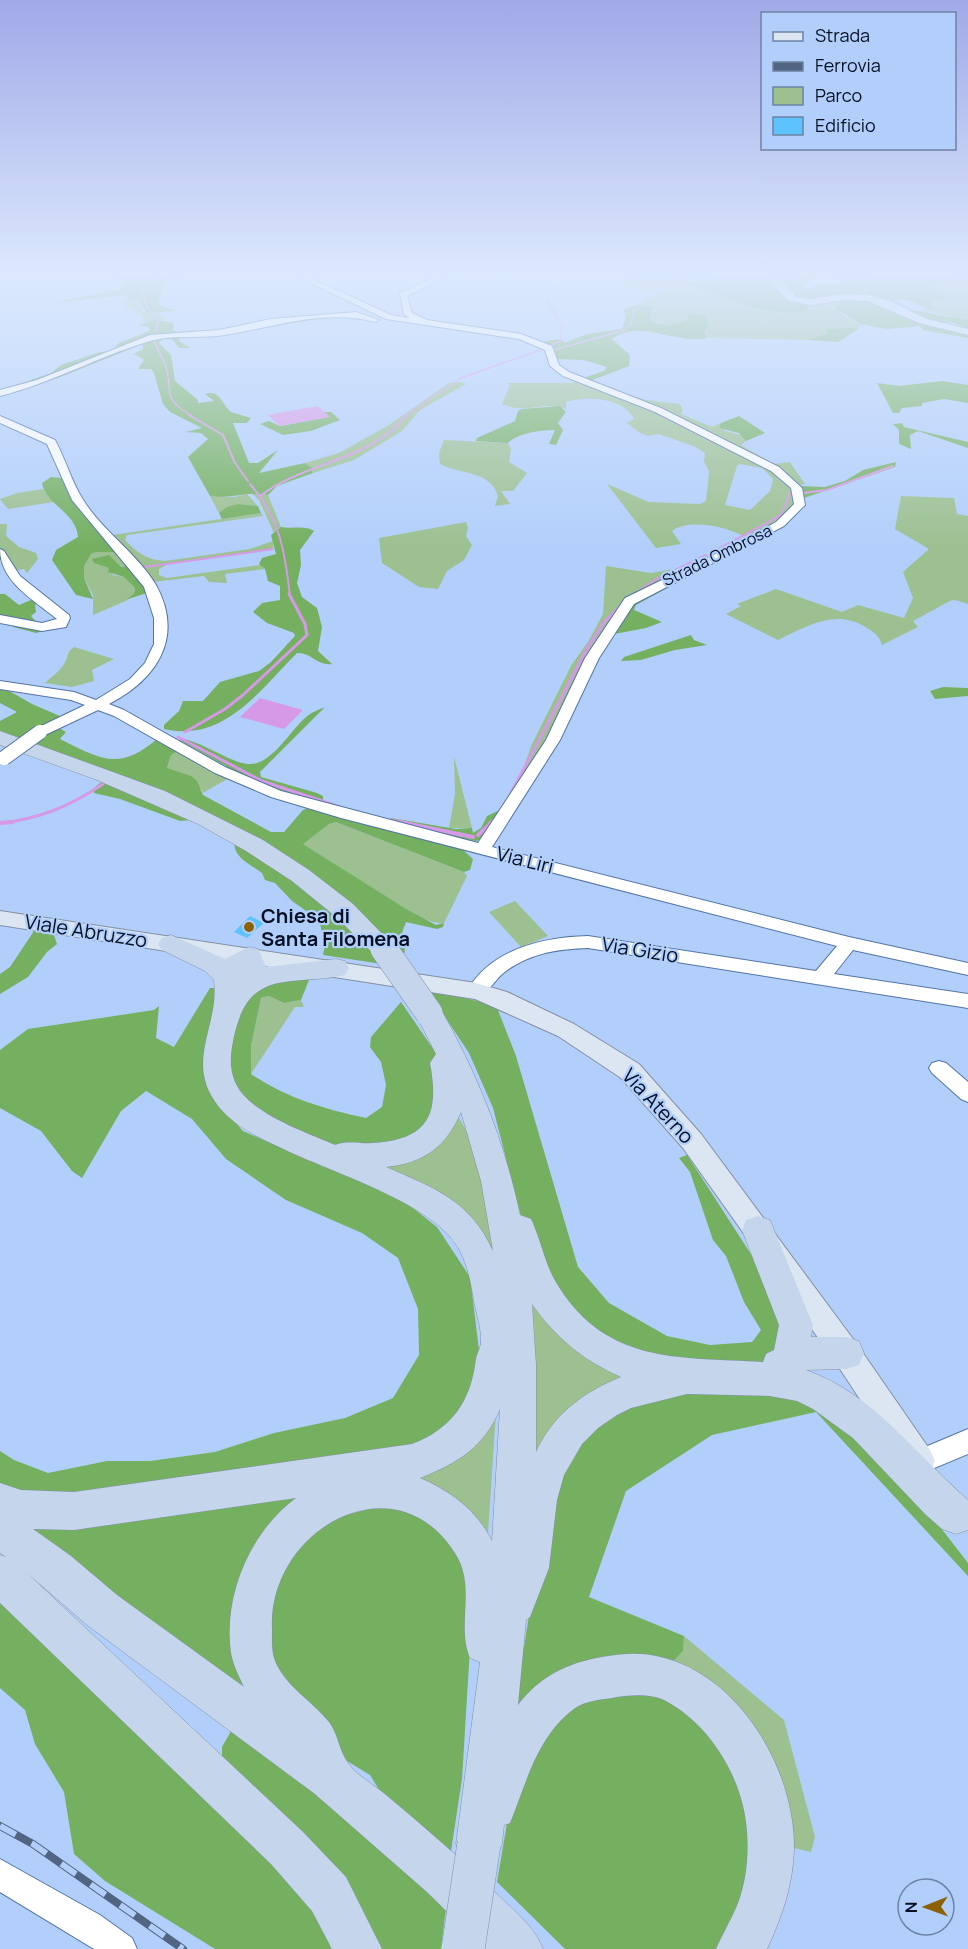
<svg xmlns="http://www.w3.org/2000/svg" width="968" height="1949" font-family="Manrope,sans-serif">
  <style>
    .green { fill: #9cc090; fill-rule: evenodd }
    .forest { fill: #74b060 }
    .water { fill: #d699e8 }
    .lines { fill: none; stroke-linecap: round; stroke-linejoin: round }
    .stream-far3 { stroke: #d699e8; stroke-width: 1.5 }
    .stream-far2 { stroke: #d699e8; stroke-width: 2 }
    .stream-far1 { stroke: #d699e8; stroke-width: 3 }
    .stream { stroke: #d699e8; stroke-width: 4 }
    .building { fill: #5ec2fe }
    .minor-casing { stroke: #5375a6; stroke-width: 2 }
    .major-casing { stroke: #8290a5; stroke-width: 2 }
    .highway-casing { stroke: #8290a5; stroke-width: 1 }
    .minor { fill: #fff; fill-rule: evenodd }
    .major { fill: #dce6f3; fill-rule: evenodd }
    .highway { fill: #c5d5eb; fill-rule: evenodd }
    .rail-casing { stroke: #516482; stroke-width: 8 }
    .rail { stroke: #b2cffb; stroke-width: 6; stroke-dasharray: 18; stroke-linecap: butt }
    .minor-bridge-casing { stroke: #5375a6; stroke-width: 16; stroke-linecap: butt }
    .highway-bridge-far1-casing { stroke: #8290a5; stroke-width: 28; stroke-linecap: butt }
    .highway-bridge-casing { stroke: #8290a5; stroke-width: 44; stroke-linecap: butt }
    .minor-bridge { stroke: #fff; stroke-width: 14 }
    .highway-bridge-far1 { stroke: #c5d5eb; stroke-width: 27 }
    .highway-bridge { stroke: #c5d5eb; stroke-width: 43 }
    .poi-dot { fill: #8c6103; stroke: #b2cffb; stroke-width: 2 }
    .labels { text-anchor: middle; stroke-width: 4.5; stroke-linejoin: round; paint-order: stroke }
    .far-street-label { font-size: 16px; fill: #051023; stroke: #b2cffb }
    .street-label { font-size: 20px; fill: #051023; stroke: #b2cffb }
    .poi-label { font-size: 20px; font-weight: bold; fill: #051023; stroke: #b2cffb; text-anchor: start }
  </style>
  <rect width="100%" height="100%" fill="#b2cffb"/>
  <!-- green -->
  <g class="green">
    <path d="M648,275h86l-46,9c24,9 98,41 121,25l-3,-6 43,-5 -11,11 7,8 15,7 -2,5h-32l-1,5 -17,6 -101,-2 -19,-23 1,4c-13,6 -27,9 -40,1l4,-11 -14,-5 9,-7h6l15,-8 -2,-4 13,-4 -31,9 -4,1 -25,-8 4,-4z"/>
    <path d="M948,275l20,6v39l-50,-11h17l-6,-6 16,-9 -15,-8 20,-6z"/>
    <path d="M127,299h8l9,13 14,1 8,6 -25,4 3,-2 -2,-6 -20,-11z"/>
    <path d="M573,380l84,30 103,54 31,19 5,14c-10,23 -28,31 -50,41 -17,-11 -57,-20 -74,-7l9,13 -25,4 -49,-64 42,18 51,2 6,-3 3,-30 -5,-9 1,-9 -9,-6 -37,-13 -11,2 -8,-3 -13,-10 7,-4c-11,-22 -47,-23 -68,-17v7c-20,-9 -41,6 -64,-5l8,-19 -3,-2h67zM740,464l22,4 11,11 -3,12 -20,19 -25,-5 12,-39z"/>
    <path d="M461,382l5,2 -46,26 -18,21 -48,29 -41,13 -2,-6 -6,-4 34,-10 50,-28 60,-42z"/>
    <path d="M610,389l36,11 34,4 3,6 -2,4 31,13 9,-4 3,8 18,4 4,6 -5,4 33,19 16,-2 15,22 -7,2 -4,-4z"/>
    <path d="M444,440l64,3 3,6 -2,13 18,11 -14,18h-12l9,13 -15,2 3,-10c-8,-26 -37,-21 -58,-32l-1,-11z"/>
    <path d="M43,489l11,13 -46,7 -8,-10 17,-6z"/>
    <path d="M250,492l18,3 13,32 -7,6 -15,-33z"/>
    <path d="M247,494l11,12 -20,-2 -19,9 -9,-17 25,1z"/>
    <path d="M901,496l53,2 3,16 11,2v88c-4,-1 -10,-4 -15,-4 -3,0 -33,18 -40,21l5,6 -36,18c-2,-8 -8,-13 -15,-17 -31,-20 -59,-2 -89,12l-52,-26 15,-8 -4,-2 39,-15 66,23 16,-7 46,13 9,-20 -10,-26 26,-23 -34,-20z"/>
    <path d="M261,513l2,3 -136,19 -2,5c12,13 22,20 40,21l85,-12 23,-8v8l-105,15 -9,5v6l8,3 93,-13 5,4 -40,5 2,9 -18,-1 -5,-6 -52,6 -39,-47z"/>
    <path d="M466,522l2,5 -2,9 6,9 -8,15 -17,11 -9,18 -19,-2 -37,-24 -3,-25z"/>
    <path d="M0,524h7l-1,12 13,11 17,6 2,6 -11,14 -3,-4 -11,2 -13,-23z"/>
    <path d="M96,552h22l12,13 -9,2 -10,-7 -11,3 9,5 4,7 11,2 11,11 -1,6 -8,6h2l-35,15v-20l-9,-17v-12l7,-12z"/>
    <path d="M606,566l45,7 34,-6 -38,20 -68,85 -45,90 -19,29 17,-47 40,-80 16,-22 15,-28z"/>
    <path d="M74,647l40,12 -22,11 2,11 -22,6 -27,-4c6,-6 15,-12 19,-19 5,-7 2,-12 10,-17z"/>
    <path d="M178,751l49,28 -24,14 -1,-3 -35,-22 4,-13z"/>
    <path d="M454,757l18,71h-23l6,-34z"/>
    <path d="M336,822l128,50 3,4 -23,47c-23,5 -114,-65 -142,-79l27,-20z"/>
    <path d="M515,901l33,35 -27,11 -32,-35z"/>
    <path d="M269,996l15,7 17,-3 3,7h-9l-44,67v-28l10,-48z"/>
    <path d="M456,1114c30,39 34,113 40,160l-127,-110z"/>
    <path d="M523,1280l106,96 -92,91z"/>
    <path d="M497,1395l-11,169 -97,-91z"/>
    <path d="M684,1636l100,84 31,117 -4,15 -17,-4 -9,-5 -120,-173 18,-19z"/>
  </g>
  <!-- forest -->
  <g class="forest">
    <path d="M111,275h81c-30,8 -28,-2 -33,30l17,6 -29,2 -9,-12 -11,-2 -1,-4 -73,8 66,-14 5,-5z"/>
    <path d="M768,275c14,17 15,22 38,28l3,6c-25,15 -97,-16 -123,-25l39,-8z"/>
    <path d="M772,275l16,5 9,-1v-4h18l-13,13 8,1 8,-6h29l-21,-8 34,5 7,-2 -5,-3h86l2,5 -20,7 19,10 -18,4 -1,4 5,4c-14,1 -24,-14 -41,-8l17,7 -29,-7 -83,-2 -12,-6z"/>
    <path d="M859,297l109,36v5l-45,-8 -3,-4 -33,3 -27,-5 -25,-16 9,-9z"/>
    <path d="M639,304l14,3 -4,13c13,8 26,5 40,-1l-1,-4h18l2,11 -4,7 3,5c-31,7 -68,-20 -95,1l18,16 -1,11 -39,15 -7,-3 21,-7 3,-4 -23,-7 -29,-1 -13,-17 18,-3 5,4 22,-9 35,-5 4,-12 -2,-8z"/>
    <path d="M907,309l61,11v11l-11,-3 3,-2c-9,-6 -15,-3 -25,-3 -10,0 -20,-8 -28,-14z"/>
    <path d="M156,320l18,3 -1,7 4,2 19,-2 8,4 -25,3 1,5 11,6h-12l-8,-10h-7l-5,5 12,12 4,26 23,19v3l16,-2 -9,-7c15,-5 16,9 26,18l20,6 -4,5h-14l16,40h9l20,-13 -19,23 46,-10 6,4 2,6 -36,13 -9,9c-22,-4 -35,4 -58,1l-22,-39 20,-18 -7,-6 -15,-1 16,-4 -32,-16 -7,-8 -9,-31 -3,-4h-13l6,-9 -10,-6 9,-5v-5l-85,34 -50,10 43,-15 10,-8 39,-13 12,-1 7,-8 30,-12 1,-4 -12,-2z"/>
    <path d="M850,328l8,1 -20,13 -30,-2 17,-6 1,-5z"/>
    <path d="M942,381l26,4v18l-24,-4 -22,4v3l-20,2 -3,5h-6l-16,-30 22,3z"/>
    <path d="M560,406l6,6 -8,11 5,7 -7,15 -7,-1 6,-14c-14,0 -37,3 -47,13l-32,-2 1,-3 38,-17 3,-10 4,-2z"/>
    <path d="M324,412h7l9,8 -29,11 -28,4 -23,-11 9,-3 11,5 49,-9z"/>
    <path d="M739,416l26,17 -19,8 -7,-8 -20,-5 2,-5z"/>
    <path d="M902,423l2,4 64,15v6l-50,-17 -8,4 1,14 -12,-5v-14l-6,-6z"/>
    <path d="M896,462l-1,5 -91,31 -6,-12 27,1 20,-6 18,-11z"/>
    <path d="M51,477l11,1 5,12 51,62h-22l-5,2 -7,12v12l9,21 -17,-4 -24,-35 4,-10 22,-13c-2,-25 -32,-32 -36,-54z"/>
    <path d="M238,504l20,2 3,7 -39,6 -3,-6 8,-6z"/>
    <path d="M281,527c10,2 25,-2 33,4l-14,19 1,15 -4,18 5,14 15,11 5,19 -4,24 14,13c-15,2 -21,-12 -35,-11 -38,38 -73,90 -133,76v-4l15,-14 4,-10h20l17,-19 39,-11 12,-9 24,-26 -1,-3 -27,-10 -14,-11 9,-9 18,-3v-14l-12,-5 -3,-12 -6,-5 3,-6 14,-4 -5,-19z"/>
    <path d="M109,555l12,12 9,-2 16,23 1,5 -22,7 9,-6 1,-6 -11,-11 -16,-5 1,-4 -15,-5 -2,-4z"/>
    <path d="M676,577l6,3 -46,25 -2,5 28,12 -16,6 -37,7 21,-33z"/>
    <path d="M0,594h5l14,11 19,-8 2,4 -5,4 1,7 -5,4 11,12h10l-16,5 -23,-6 -3,-5 -10,-2z"/>
    <path d="M691,635l3,5 13,5 -32,5 -34,10 -20,1 3,-4z"/>
    <path d="M0,679l4,9 28,16 28,12 -40,24 -20,-7v-12l17,-9 -17,-9z"/>
    <path d="M943,687l25,1v8l-33,3 -5,-8z"/>
    <path d="M325,707l-65,65 1,5 56,16 6,3v5l-5,2 -69,-24 -70,-39c10,-6 51,23 69,24 23,2 41,-32 57,-46 5,-5 13,-8 20,-11z"/>
    <path d="M59,728l7,4 -6,7c42,21 59,32 97,0l21,12 -7,4 -4,13 24,8 6,5 6,14 68,37h13l19,-22 7,-3 152,42 11,10 -3,11 -6,2 -128,-50 -7,2 -26,20 103,65 30,16 8,-2 -1,4 -6,2 -31,-7 -4,11 3,19 -3,3 -88,-77 -285,-135z"/>
    <path d="M104,780l88,40 -12,1 -60,-22 -26,-6v-5z"/>
    <path d="M504,808l-23,32 -6,1 -85,-19 1,-4 65,11 16,-1 1,5 8,-5 6,-12z"/>
    <path d="M234,839l70,46 59,57 19,22 -59,-9 2,-11 -6,-24 -27,-19 -17,-18 -10,-3 -3,-7c-13,-10 -29,-15 -28,-34z"/>
    <path d="M34,931l20,4 3,9 -10,8 -19,25 -28,17v-20l10,-7z"/>
    <path d="M311,975l-10,25 -17,3 -15,-7 -8,2 -10,48v28c36,24 73,35 115,44l16,-11 4,-22 -5,-23 -11,-15 1,-10 30,-35 35,51 8,29 -6,37 -39,29 -76,-4 -75,-37 -18,-22 -4,-46 25,-53z"/>
    <path d="M210,988h10l-12,43 -3,32 7,33 31,35 161,70 33,26 33,50 10,81 -4,48 -51,44 -358,53 -67,-15v-37l14,9 34,13 59,-12h43l65,-9 59,-19 71,-15 48,-20 26,-43 -1,-46 -20,-51 -36,-25 -76,-33 -60,-41 -34,-40 -46,-28 -25,20 -39,67 -10,-7 -31,-40 -41,-23v-58l28,-21 126,-19 5,-4 -3,32 18,9z"/>
    <path d="M427,990l69,15 20,51 62,211 31,36 58,33 43,9 42,-3 9,-12 -17,-28 -18,-46 -13,-16 -23,-68 -11,-14 8,-3 80,124 21,50 -21,35 -113,1 -92,-55 -39,-86 -30,-116 -24,-55z"/>
    <path d="M730,1388l87,12 93,88 58,75v13l-152,-164 -104,23 -86,56 -37,106 95,39 -1,15 -18,19 -153,54 30,-192 15,-65 73,-70z"/>
    <path d="M329,1486l-37,23 -45,179 -133,-86 -114,-92z"/>
    <path d="M383,1505l50,16 30,33 10,45 -11,180 -14,92 -59,-65 -19,-31 -23,-14 -81,-86 4,-95 50,-58z"/>
    <path d="M0,1599l296,278 31,57 4,15h-116l-110,-68 -31,-27 -10,-62 -29,-48 -10,-34 -25,-22z"/>
    <path d="M644,1686l76,49 41,105 -38,109h-158l-68,-67 18,-106 54,-74z"/>
    <path d="M231,1731h12l204,169 -6,49h-75l-144,-185v-17z"/>
  </g>
  <!-- water -->
  <g class="water">
    <path d="M318,406l12,11 -50,9 -12,-11z"/>
    <path d="M260,698l43,12 -19,19 -44,-12z"/>
  </g>
  <g class="lines">
    <!-- stream-far3 -->
    <g class="stream-far3">
      <path d="M155,337l3,-16 -12,-16 -3,-13 16,-17"/>
      <path d="M154,338c2,11 7,17 11,26 10,26 -7,32 27,52"/>
      <path d="M549,346l12,-5 1,-16 -14,-23c6,-21 27,-23 46,-27"/>
      <path d="M554,350l71,-20 6,-5 3,-15 35,-25 21,-10"/>
      <path d="M405,416l56,-38 85,-30"/>
    </g>
    <!-- stream-far2 -->
    <g class="stream-far2">
      <path d="M189,415l34,20 12,28 13,18"/>
      <path d="M250,484c30,34 35,68 40,112"/>
      <path d="M803,493l24,-3 66,-24"/>
      <path d="M260,496c37,-29 89,-33 127,-62 7,-5 13,-13 20,-19"/>
      <path d="M713,552l68,-37 10,-23"/>
      <path d="M145,567l128,-18"/>
      <path d="M631,596l24,-16 51,-25"/>
    </g>
    <!-- stream-far1 -->
    <g class="stream-far1">
      <path d="M185,732l40,-23 18,-14 64,-60 -2,-11 -16,-30"/>
      <path d="M178,737l84,44 78,26"/>
      <path d="M510,795l78,-148 17,-26 28,-27"/>
      <path d="M391,820l16,3"/>
      <path d="M0,823c40,-4 70,-17 103,-39"/>
      <path d="M490,823l5,-4"/>
    </g>
    <!-- stream -->
    <g class="stream">
      <path d="M400,822l73,15"/>
      <path d="M0,823l13,-1"/>
      <path d="M478,835l14,-13"/>
    </g>
  </g>
  <!-- building -->
  <path class="building" d="M250,916l14,7 -17,15 -13,-6z"/>
  <g class="lines">
    <!-- minor casing -->
    <g class="minor-casing">
      <g id="minor">
        <path d="M294,275h10l87,40 18,3 -5,-4 -4,-21 40,-18h10l-43,21 5,17 15,7 94,14 31,12 7,19 10,7 92,36 118,59 23,21 3,17 -21,21 -150,78 -35,54 -39,82 -68,107 357,90 119,26v12l-115,-25 -19,24 134,20v14l-380,-60c-30,1 -57,5 -82,23 -12,8 -20,29 -36,25l-3,-5c24,-42 76,-54 121,-55l228,35 21,-25 -496,-128 -70,-21 -56,-24 -101,-57 -16,-6 -53,25h-10l-2,-3 2,-3 50,-24 -14,-5 -71,-11v-8l74,11 22,8 34,-21 15,-16 9,-19v-26l-10,-31 -72,-87 -25,-56 -47,-21v-7l55,24c10,18 16,40 27,58 19,32 55,55 74,87 29,53 0,95 -47,119l15,6 101,57 56,24 197,52 68,-103 39,-82 40,-60 119,-58 32,-18 18,-18 -3,-16 -20,-17 -116,-59 -92,-36 -13,-10 -5,-16 -26,-11 -133,-20z"/>
        <path d="M356,312l23,8 -4,2c-53,-14 -105,7 -157,14 -22,2 -47,-1 -68,5 -51,15 -98,42 -150,55v-6l37,-10 113,-45 69,-5 52,-11z"/>
        <path d="M0,549l4,2 16,25 49,39 1,3 -4,9 -24,4 -42,-8v-8l42,8 15,-4c-23,-19 -57,-37 -57,-70z"/>
        <path d="M939,1061l7,2 22,19v20l-7,-3 -29,-26 -3,-5 3,-5z"/>
        <path d="M968,1429v25l-48,20 -9,-3 -4,-9 4,-9z"/>
        <path d="M0,1859l100,56 32,23 5,11h-43l-94,-57z"/>
      </g>
    </g>
    <!-- major casing -->
    <g class="major-casing">
      <g id="major">
        <path d="M765,275h10l21,22 15,2 33,-5 24,1 22,6 37,18 41,10v6l-49,-12 -51,-22 -24,-1 -33,5 -22,-4z"/>
        <path d="M0,911l476,72 31,9 67,32 65,40 62,70 155,209 74,107 5,11 -5,11 -11,5 -11,-5 -72,-109 -153,-215 -62,-70 -63,-42 -83,-37 -475,-74z"/>
      </g>
    </g>
    <!-- highway casing -->
    <g class="highway-casing">
      <g id="highway">
        <path d="M0,731l165,60 98,49 46,30 44,34 44,45 -4,6 -9,3 -9,-3 -40,-39 -43,-35 -46,-30 -48,-27 -101,-44 -97,-35z"/>
        <path d="M171,935l54,24 24,-12 9,2 8,18 70,-8 9,2 4,7 -4,7c-22,6 -63,3 -81,13 -18,9 -24,26 -29,44 -4,17 -7,34 0,50 13,31 71,50 100,63 13,-5 24,-1 37,-2 56,-3 68,-28 58,-80l6,-9 -21,-41 4,-7 10,-3 10,3c38,67 65,134 81,209l11,4c9,19 13,41 23,60 49,86 124,78 209,83l3,-8 8,-4 5,-25 -37,-95 4,-10 12,-4 12,4 43,105 -2,12h35l13,4 5,12 -5,12 -13,4 -40,1c68,24 109,84 162,130v30l-12,4 -14,-5 -17,-15 -72,-76 -40,-29 -16,-8 -27,-5 -83,-2 -56,14 -14,7 -19,13 -16,16 -18,31 -7,25 -8,68 -19,49 -4,3 -8,85c21,-28 49,-42 84,-48 18,-3 36,-5 54,-1 82,16 139,113 138,193 -1,36 -12,68 -27,100h-51c6,-14 14,-27 20,-41 10,-23 13,-51 11,-76 -3,-51 -35,-106 -81,-131 -15,-8 -38,-6 -54,-3 -15,2 -30,3 -42,14 -34,28 -44,72 -60,111l-6,2 -2,19 -7,16 -16,7 -16,-7 -7,-16 24,-182 -10,-4c-14,-34 7,-71 -15,-105 -61,-96 -188,-22 -183,76 0,10 -1,22 3,32 11,26 37,40 54,61 9,12 10,29 19,41 8,12 26,22 38,32 38,32 76,64 111,99 18,18 37,32 46,55h-58l-58,-57 -112,-98 -228,-169 -60,-52 276,259 43,45 36,72h-50l-20,-38 -41,-47 -271,-261v-48l6,2 -6,-4v-70l21,7 53,2 338,-48c40,-15 59,-43 64,-85 1,-6 5,-12 5,-17 1,-12 -5,-29 -7,-41 -3,-18 -6,-35 -15,-52 -24,-44 -121,-75 -167,-96 -26,-12 -55,-24 -73,-46 -36,-45 1,-80 -5,-127l-9,-9 -43,-21 -4,-6 4,-6zM461,1112l20,69 12,70c-23,-51 -59,-63 -107,-84 38,-4 60,-20 75,-55zM532,1304c24,34 51,56 89,73 -39,16 -67,37 -85,75v-87zM500,1409l-8,132c-15,-30 -41,-50 -72,-63 38,-15 64,-31 80,-69zM296,1498c-46,34 -73,98 -65,155 2,12 8,23 13,34l-127,-92 -46,-39 -38,-27 41,1z"/>
      </g>
    </g>
    <!-- minor -->
    <use href="#minor" class="minor"/>
    <!-- major -->
    <use href="#major" class="major"/>
    <!-- highway -->
    <use href="#highway" class="highway"/>
    <!-- rail casing -->
    <g class="rail-casing">
      <path id="rail" d="M0,1826l33,18 150,105"/>
    </g>
    <!-- rail -->
    <use href="#rail" class="rail"/>
    <!-- minor-bridge casing -->
    <g class="minor-bridge-casing">
      <path id="minor-bridge" d="M4,758l36,-26"/>
    </g>
    <!-- highway-bridge-far1 casing -->
    <g class="highway-bridge-far1-casing">
      <path id="highway-bridge-far1" d="M384,949l45,64"/>
    </g>
    <!-- highway-bridge casing -->
    <g class="highway-bridge-casing">
      <path id="highway-bridge" d="M463,1949l16,-105"/>
    </g>
    <!-- minor-bridge -->
    <use href="#minor-bridge" class="minor-bridge"/>
    <!-- highway-bridge-far1 -->
    <use href="#highway-bridge-far1" class="highway-bridge-far1"/>
    <!-- highway-bridge -->
    <use href="#highway-bridge" class="highway-bridge"/>
  </g>
  <!-- sky -->
  <linearGradient id="sky" x2="0" y2="1"><stop stop-color="#a1a9e8"/><stop offset="0.5" stop-color="#dce9fd"/><stop offset="1" stop-color="#dce9fd" stop-opacity="0"/></linearGradient>
  <rect width="968" height="548" fill="url(#sky)"/>
  <!-- markers -->
  <circle class="poi-dot" cx="249" cy="927" r="6"/>
  <g class="labels">
    <!-- far-street labels -->
    <g class="far-street-label">
      <text transform="translate(717 555) rotate(-26)" y="6">Strada Ombrosa</text>
    </g>
    <!-- street labels -->
    <g class="street-label">
      <text transform="translate(525 860) rotate(14)" y="7">Via Liri</text>
      <text transform="translate(86 931) rotate(9)" y="7">Viale Abruzzo</text>
      <text transform="translate(640 950) rotate(9)" y="7">Via Gizio</text>
      <text transform="translate(658 1106) rotate(47)" y="7">Via Aterno</text>
    </g>
    <!-- poi labels -->
    <g class="poi-label">
      <text x="261" y="923">Chiesa di<tspan x="261" dy="23">Santa Filomena</tspan></text>
    </g>
  </g>
  <!-- legend -->
  <rect x="761" y="12" width="195" height="138" fill="#b2cffb" stroke="#6d83a5" stroke-width="1.5"/>
  <rect x="773" y="32" width="30" height="9" fill="#dce6f3" stroke="#6d83a5" stroke-width="1.5"/>
  <text x="815" y="42" font-size="18" fill="#051023">Strada</text>
  <rect x="773" y="62" width="30" height="9" fill="#516482" stroke="#6d83a5" stroke-width="1.5"/>
  <text x="815" y="72" font-size="18" fill="#051023">Ferrovia</text>
  <rect x="773" y="87" width="30" height="18" fill="#9cc090" stroke="#6d83a5" stroke-width="1.5"/>
  <text x="815" y="102" font-size="18" fill="#051023">Parco</text>
  <rect x="773" y="117" width="30" height="18" fill="#5ec2fe" stroke="#6d83a5" stroke-width="1.5"/>
  <text x="815" y="132" font-size="18" fill="#051023">Edificio</text>
  <!-- north arrow -->
  <g transform="translate(926 1907) rotate(269)"><circle r="28" fill="#b2cffb" stroke="#6d83a5" stroke-width="1.5"/>
  <path d="M0-4.5L10 22L0 15L-10 22Z" fill="#8c6103"/>
  <text y="-9" font-size="16" font-weight="bold" text-anchor="middle" fill="#051023">N</text>
  </g>
</svg>
